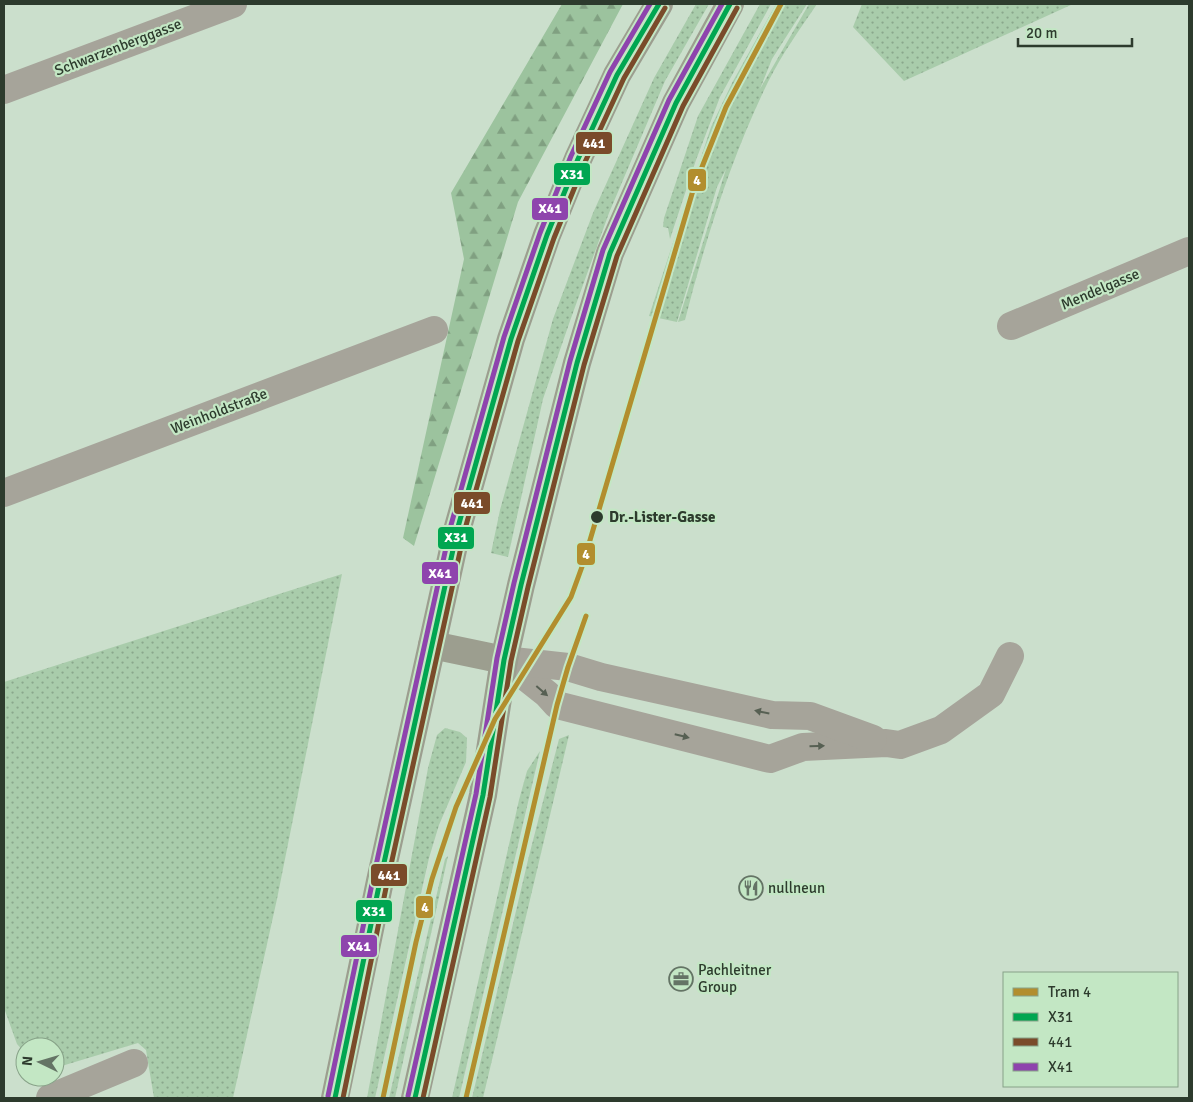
<svg xmlns="http://www.w3.org/2000/svg" width="1193" height="1102" font-family="Signika,sans-serif">
  <style>
    .grass { fill: url(#grass-dots) }
    .forest { fill: url(#forest-firs) }
    .lines { fill: none; stroke-linecap: round; stroke-linejoin: round }
    .minor { stroke: #a6a49a; stroke-width: 28 }
    .major { stroke: #9c9e8f; stroke-width: 28 }
    .bus-1-casing { stroke: #c3e7c4; stroke-width: 9 }
    .bus-2-casing { stroke: #c3e7c4; stroke-width: 9 }
    .bus-3-casing { stroke: #c3e7c4; stroke-width: 9 }
    .bus-1 { stroke: #00a651; stroke-width: 5 }
    .bus-2 { stroke: #7a4b2a; stroke-width: 5 }
    .bus-3 { stroke: #8e44ad; stroke-width: 5 }
    .tram-1-casing { stroke: #c3e7c4; stroke-width: 9 }
    .tram-1 { stroke: #b28e2e; stroke-width: 5 }
    .oneway { fill: #576053 }
    .stop-dot { fill: #2d3b2d; stroke: #c3e7c4; stroke-width: 2 }
    .labels { text-anchor: middle; stroke-width: 4.5; stroke-linejoin: round; paint-order: stroke }
    .street-label { font-size: 15px; fill: #2d3b2d; stroke: #c3e7c4 }
    .stop-label { font-size: 15px; font-weight: bold; fill: #2d3b2d; stroke: #c3e7c4; text-anchor: start }
    .poi-label { font-size: 15px; fill: #2d3b2d; stroke: #c3e7c4; text-anchor: start }
    .line-badge { stroke: #c3e7c4; stroke-width: 2 }
    .badge-label { font-size: 14px; text-anchor: middle; font-weight: bold; fill: #fff }
  </style>
  <defs>
    <pattern id="grass-dots" width="8" height="8" patternUnits="userSpaceOnUse" patternTransform="scale(1.25)"><rect width="8" height="8" fill="#a9ccab"/><path d="M2 2h.1M6 6h.1" fill="none" stroke="#8aa78c" stroke-width="1.8" stroke-linecap="round"/></pattern>
    <pattern id="forest-firs" width="22" height="20" patternUnits="userSpaceOnUse" patternTransform="scale(1.25)"><rect width="22" height="20" fill="#9cc39e"/><path d="M5 1l3.5 6h-7zM16 11l3.5 6h-7z" fill="#80a081"/></pattern>
  </defs>
  <rect width="100%" height="100%" fill="#cbdfcc"/>
  <!-- grass -->
  <g class="grass">
    <path d="M696,4h13l-44,77 -56,132 -39,108 -27,78 -35,158 -17,-4 9,-43 53,-191 40,-106 61,-135z"/>
    <path d="M760,4h11l-51,93 -24,63 -26,79 -2,-11 -5,-1 1,-9 34,-102z"/>
    <path d="M776,4h31l-35,55 -12,30 49,-85h8c-17,25 -35,50 -49,78 -37,76 -62,156 -83,238l-7,2 48,-153 -9,18 -40,135 -28,-6 62,-189 21,-44z"/>
    <path d="M862,4h211l-169,77 -51,-54z"/>
    <path d="M342,574l-65,325 -44,199h-79l-8,-48 -8,-7 -83,25v-21h-30v6l-8,-9 -13,-36v-326z"/>
    <path d="M445,728l15,4 7,6 -1,24 -27,63 -10,33 -54,240h-8l61,-330 9,-33z"/>
    <path d="M569,735l-86,363h-11l56,-238 31,-121z"/>
    <path d="M540,751l-81,347h-7l67,-298 8,-29z"/>
    <path d="M448,856l-53,242h-6l56,-239z"/>
  </g>
  <!-- forest -->
  <path class="forest" d="M562,4h61l-105,198 -104,344 -11,-8 61,-279 -13,-66z"/>
  <g class="lines">
    <!-- minor -->
    <g class="minor">
      <path d="M4,90l229,-86"/>
      <path d="M1011,326l178,-75"/>
      <path d="M4,493l430,-163"/>
      <path d="M504,660l43,34 10,11 213,54 33,-12 83,-4 14,2 41,-15 50,-36 19,-38"/>
      <path d="M504,660l64,7 33,10 171,38 38,1 63,23"/>
      <path d="M50,1098l84,-35"/>
    </g>
    <!-- major -->
    <g class="major">
      <path d="M432,645l72,15"/>
      <path d="M335,1098l45,-217 78,-354 53,-188 36,-104 31,-76 39,-84 42,-71"/>
      <path d="M415,1098l68,-303 21,-135 17,-75 56,-222 33,-110 66,-150 54,-99"/>
    </g>
    <!-- bus-1 casing -->
    <g class="bus-1-casing">
      <g id="bus-1">
        <path d="M335,1098l45,-217 78,-354 53,-188 36,-104 31,-76 39,-84 42,-71"/>
        <path d="M415,1098l68,-303 21,-135 17,-75 56,-222 33,-110 66,-150 54,-99"/>
      </g>
    </g>
    <!-- bus-2 casing -->
    <g class="bus-2-casing">
      <g id="bus-2">
        <path d="M343,1098l44,-215 78,-354 53,-188 36,-103 31,-76 39,-84 41,-70"/>
        <path d="M423,1098l67,-301 21,-136 17,-74 56,-222 33,-109 66,-150 54,-98"/>
      </g>
    </g>
    <!-- bus-3 casing -->
    <g class="bus-3-casing">
      <g id="bus-3">
        <path d="M328,1096l45,-217 78,-354 53,-188 36,-104 31,-77 39,-84 40,-68"/>
        <path d="M408,1096l68,-302 21,-136 17,-75 56,-222 33,-111 66,-150 53,-96"/>
      </g>
    </g>
    <!-- bus-1 -->
    <use href="#bus-1" class="bus-1"/>
    <!-- bus-2 -->
    <use href="#bus-2" class="bus-2"/>
    <!-- bus-3 -->
    <use href="#bus-3" class="bus-3"/>
    <!-- tram-1 casing -->
    <g class="tram-1-casing">
      <g id="tram-1">
        <path d="M383,1098l33,-156 16,-63 24,-72 39,-88 76,-122 12,-33 111,-377 32,-80 55,-103"/>
        <path d="M466,1098l91,-393 11,-38 18,-51"/>
      </g>
    </g>
    <!-- tram-1 -->
    <use href="#tram-1" class="tram-1"/>
  </g>
  <!-- one-way arrows -->
  <defs><path id="oneway-solid" d="M-6-.8H1V-3.2L6.5 0L1 3.2V.8H-6Z" transform="scale(1.25)"/></defs>
  <g class="oneway">
    <use href="#oneway-solid" transform="translate(542 691) rotate(41)"/>
    <use href="#oneway-solid" transform="translate(762 712) rotate(-168)"/>
    <use href="#oneway-solid" transform="translate(682 736) rotate(14)"/>
    <use href="#oneway-solid" transform="translate(817 746) rotate(-2)"/>
  </g>
  <!-- icons -->
  <defs>
    <g id="restaurant-ring" transform="scale(1.25)"><circle r="9.5" fill="#c3e7c4" stroke="#647465" stroke-width="1.5"/><path d="M-5-6h1v4h1v-4h1v4h1v-4h1v5L-1.5 .5V6h-2V.5L-5-1ZM5-6V6H3V1.5H1.5Q1.5-4 5-6Z" fill="#647465"/></g>
    <g id="office-ring" transform="scale(1.25)"><circle r="9.5" fill="#c3e7c4" stroke="#647465" stroke-width="1.5"/><path d="M-6-3h4V-5.5h4V-3h4V5H-6ZM-1-4.5V-3h2v-1.5ZM-6 0V1H6V0Z" fill="#647465"/></g>
  </defs>
  <g fill-rule="evenodd">
    <use href="#restaurant-ring" x="751" y="888"/>
    <use href="#office-ring" x="681" y="979"/>
  </g>
  <!-- markers -->
  <circle class="stop-dot" cx="597" cy="517" r="7"/>
  <g class="labels">
    <!-- street labels -->
    <g class="street-label">
      <text transform="translate(118 47) rotate(-21)" y="5">Schwarzenberggasse</text>
      <text transform="translate(1100 289) rotate(-23)" y="5">Mendelgasse</text>
      <text transform="translate(219 411) rotate(-21)" y="5">Weinholdstraße</text>
    </g>
    <!-- stop labels -->
    <g class="stop-label">
      <text x="609" y="522">Dr.-Lister-Gasse</text>
    </g>
    <!-- poi labels -->
    <g class="poi-label">
      <text x="768" y="893">nullneun</text>
      <text x="698" y="975">Pachleitner<tspan x="698" dy="17">Group</tspan></text>
    </g>
  </g>
  <g class="line-badge">
    <rect x="575" y="131" width="38" height="24" rx="5" fill="#7a4b2a"/>
    <rect x="553" y="162" width="38" height="24" rx="5" fill="#00a651"/>
    <rect x="687" y="168" width="20" height="24" rx="5" fill="#b28e2e"/>
    <rect x="531" y="197" width="38" height="24" rx="5" fill="#8e44ad"/>
    <rect x="453" y="491" width="38" height="24" rx="5" fill="#7a4b2a"/>
    <rect x="437" y="526" width="38" height="24" rx="5" fill="#00a651"/>
    <rect x="576" y="542" width="20" height="24" rx="5" fill="#b28e2e"/>
    <rect x="421" y="561" width="38" height="24" rx="5" fill="#8e44ad"/>
    <rect x="370" y="863" width="38" height="24" rx="5" fill="#7a4b2a"/>
    <rect x="415" y="895" width="19" height="24" rx="5" fill="#b28e2e"/>
    <rect x="355" y="899" width="38" height="24" rx="5" fill="#00a651"/>
    <rect x="340" y="934" width="38" height="24" rx="5" fill="#8e44ad"/>
  </g>
  <g class="badge-label">
    <text x="594" y="148">441</text>
    <text x="572" y="179">X31</text>
    <text x="697" y="185">4</text>
    <text x="550" y="213">X41</text>
    <text x="472" y="508">441</text>
    <text x="456" y="542">X31</text>
    <text x="586" y="559">4</text>
    <text x="440" y="578">X41</text>
    <text x="389" y="880">441</text>
    <text x="425" y="912">4</text>
    <text x="374" y="916">X31</text>
    <text x="359" y="951">X41</text>
  </g>
  <!-- border -->
  <rect width="1193" height="1102" fill="none" stroke="#2d3b2d" stroke-width="10"/>
  <!-- legend -->
  <rect x="1003" y="972" width="175" height="115" fill="#c3e7c4" stroke="#87a288"/>
  <rect x="1013" y="988" width="25" height="8" fill="#b28e2e" stroke="#87a288"/>
  <text x="1048" y="997" font-size="15" fill="#2d3b2d">Tram 4</text>
  <rect x="1013" y="1013" width="25" height="8" fill="#00a651" stroke="#87a288"/>
  <text x="1048" y="1022" font-size="15" fill="#2d3b2d">X31</text>
  <rect x="1013" y="1038" width="25" height="8" fill="#7a4b2a" stroke="#87a288"/>
  <text x="1048" y="1047" font-size="15" fill="#2d3b2d">441</text>
  <rect x="1013" y="1063" width="25" height="8" fill="#8e44ad" stroke="#87a288"/>
  <text x="1048" y="1072" font-size="15" fill="#2d3b2d">X41</text>
  <!-- north arrow -->
  <g transform="translate(40 1062) rotate(275)"><circle r="24" fill="#c3e7c4" stroke="#87a288"/>
  <path d="M0-4L9 19L0 12L-9 19Z" fill="#647465"/>
  <text y="-8" font-size="14" font-weight="bold" text-anchor="middle" fill="#2d3b2d">N</text>
  </g>
  <!-- scale -->
  <path d="M1018 38v8h114v-8" fill="none" stroke="#2d3b2d" stroke-width="2.5"/>
  <text x="1026" y="38" font-size="15" fill="#2d3b2d" stroke="#c3e7c4" stroke-width="4" paint-order="stroke">20 m</text>
</svg>
